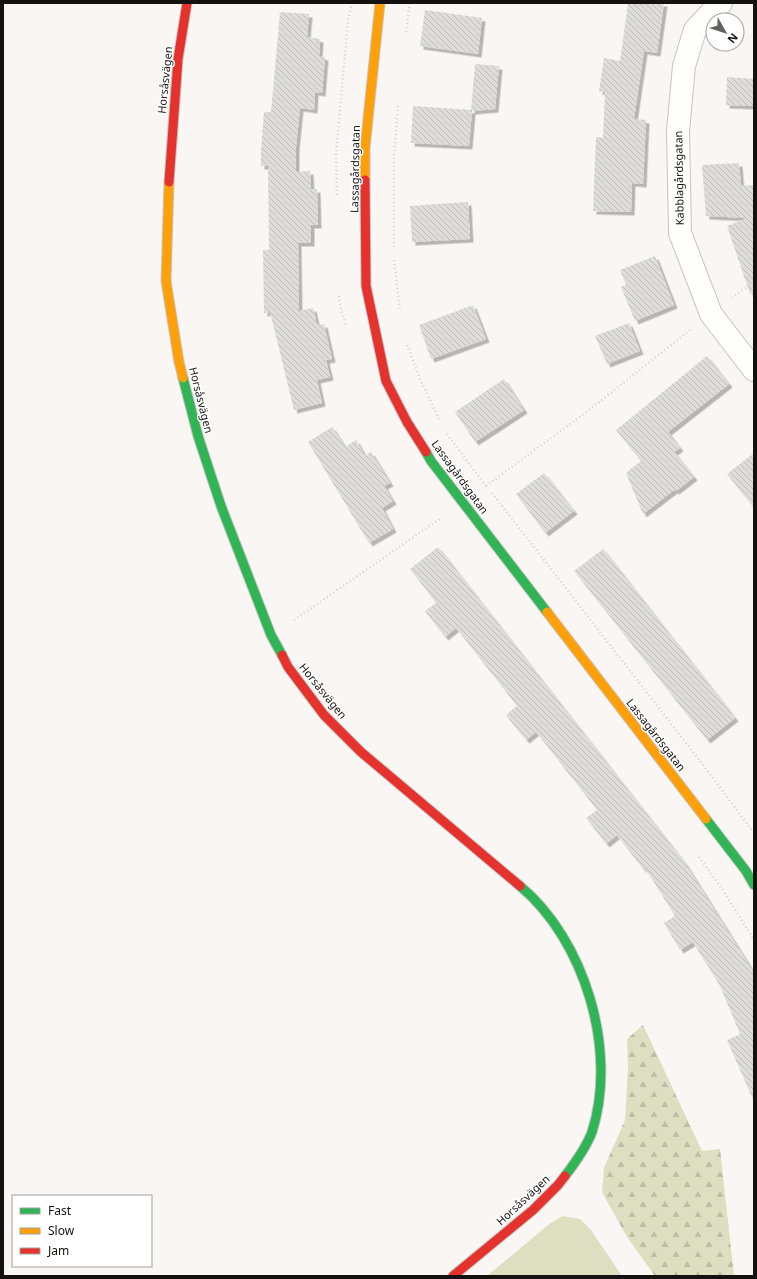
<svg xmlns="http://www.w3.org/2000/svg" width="757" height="1279" font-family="'Noto Sans',sans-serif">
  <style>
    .green { fill: #dce0c1 }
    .forest { fill: url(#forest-firs) }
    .building { fill: url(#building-back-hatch); filter: url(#shadow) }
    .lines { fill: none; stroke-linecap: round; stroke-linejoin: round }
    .street-casing { stroke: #c6c4c3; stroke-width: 24 }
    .fast-casing { stroke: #c6c4c3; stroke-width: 11 }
    .slow-casing { stroke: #c6c4c3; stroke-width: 11 }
    .jam-casing { stroke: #c6c4c3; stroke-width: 11 }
    .path { stroke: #d3d1d1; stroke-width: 2.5; stroke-dasharray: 1 3; stroke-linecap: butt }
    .street { stroke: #fefefd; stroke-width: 22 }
    .fast { stroke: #30b455; stroke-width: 9 }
    .slow { stroke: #ff9f0a; stroke-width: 9 }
    .jam { stroke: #e5322d; stroke-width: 9 }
    .labels { text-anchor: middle; stroke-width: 3; stroke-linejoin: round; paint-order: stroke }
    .street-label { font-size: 11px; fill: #141211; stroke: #fff }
  </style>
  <defs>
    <pattern id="forest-firs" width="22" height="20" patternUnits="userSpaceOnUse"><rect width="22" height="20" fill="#dce0c1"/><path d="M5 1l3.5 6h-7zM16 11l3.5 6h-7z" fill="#bcbfa5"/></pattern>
    <pattern id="building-back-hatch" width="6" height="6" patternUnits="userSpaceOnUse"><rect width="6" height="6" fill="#dfdddb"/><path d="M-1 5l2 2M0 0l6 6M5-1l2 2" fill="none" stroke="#bebdbb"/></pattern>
    <filter id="shadow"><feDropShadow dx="3.5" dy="3.5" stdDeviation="0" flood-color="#0004"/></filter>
  </defs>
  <rect width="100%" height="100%" fill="#f9f6f3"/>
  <!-- green -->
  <path class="green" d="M562,1216l18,3 11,11 31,46h-135l61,-51z"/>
  <!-- forest -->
  <path class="forest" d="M643,1025l59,126 18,-2 14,127h-79l-28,-39 -25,-45 2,-24 21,-48 3,-51 -1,-30z"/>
  <!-- building -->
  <g class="building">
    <path d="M628,3h36l-7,50 -13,-2 -10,68 12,1 -3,64 -11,-1 -1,29 -38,-1 3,-74 7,1 2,-46 -6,-1 5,-33 16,3z"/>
    <path d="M425,10l57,8 -4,36 -58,-8z"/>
    <path d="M280,12l29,2 -2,23 13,2 -1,17 6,1 -3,36 -7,-1 -1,18 -14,-2 -4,39v25l14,-1 1,18h6l1,36h-7v18h-13l1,68 14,-3 4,17 7,-1 8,35 -6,1 4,17 -13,3 5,23 -28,7 -24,-98 -6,1 -1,-63h6l-1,-84h-7v-16l3,-38h7z"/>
    <path d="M475,64l24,2 -4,43 -23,2 -3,35 -58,-3 2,-37 58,4z"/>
    <path d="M727,77l27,2v27l-28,-1z"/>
    <path d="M739,163l2,23 13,-1v108l-4,1 -23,-68 20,-8 -41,-2 -4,-51z"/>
    <path d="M468,202l2,37 -58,3 -2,-36z"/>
    <path d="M655,256l19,49 -39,16 -14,-34 5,-2 -6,-15z"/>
    <path d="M473,305l13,34 -55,20 -12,-34z"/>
    <path d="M629,323l11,28 -33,13 -12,-28z"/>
    <path d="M707,356l22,28 -61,48 12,16 -6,4 20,25 -18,14 -2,-1 -31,24 -17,-41 15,-12 -25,-31z"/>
    <path d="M504,379l20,31 -49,32 -20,-30z"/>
    <path d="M332,427l13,20 11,-7 9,16 6,-4 19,31 -6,3 9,15 -11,7 11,21 -24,14 -61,-101z"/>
    <path d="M754,453v55l-27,-34z"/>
    <path d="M544,473l30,38 -29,22 -29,-39z"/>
    <path d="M438,547l247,316 69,110v129l-27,-62 13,-6 -20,-48 -27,-44 -13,8 -16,-27 11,-7 -30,-48 -2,1 -26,-34 -11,9 -20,-26 11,-8 -61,-78 -10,8 -11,-13 -9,-12 11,-9 -61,-78 -11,9 -20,-26 11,-8 -26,-34z"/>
    <path d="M603,549l132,169 -28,22 -133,-169z"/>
  </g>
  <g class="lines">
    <!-- street casing -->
    <g class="street-casing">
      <path id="street" d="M721,3l-2,1 -24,26 -11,36 -6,65 2,102 31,81 43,56"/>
    </g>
    <!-- fast casing -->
    <g class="fast-casing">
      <g id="fast">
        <path d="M183,378l15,58 23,70 50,129 11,20"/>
        <path d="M426,452l5,9 116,151"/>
        <path d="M706,819l40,52 8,14"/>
        <path d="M520,886c65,54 98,165 72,246 -6,16 -17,31 -27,44"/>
      </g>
    </g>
    <!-- slow casing -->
    <g class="slow-casing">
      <g id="slow">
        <path d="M365,180v-32l15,-145"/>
        <path d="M169,182l-3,99 13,81 4,16"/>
        <path d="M547,612l159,207"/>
      </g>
    </g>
    <!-- jam casing -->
    <g class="jam-casing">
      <g id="jam">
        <path d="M365,180l1,106 20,95 21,41 19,30"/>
        <path d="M169,182l9,-123 9,-56"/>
        <path d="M282,655l6,12 36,48 37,37 159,134"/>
        <path d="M453,1276l80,-66 25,-25 7,-9"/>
      </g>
    </g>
    <!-- path -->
    <g class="path">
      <path d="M406,32l4,-29"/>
      <path d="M337,195l-1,-41 12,-133 3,-16"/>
      <path d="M394,247v-90l4,-51"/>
      <path d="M394,260l6,51"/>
      <path d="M339,296l1,10 6,20"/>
      <path d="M732,298l22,-16"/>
      <path d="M407,345l13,34 19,40"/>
      <path d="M447,434l39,52"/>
      <path d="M486,486l107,-79 97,-77"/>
      <path d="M492,493l215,277 44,59 3,1"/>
      <path d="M294,620l147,-102"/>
      <path d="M699,857l24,33 31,50"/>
    </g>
    <!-- street -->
    <use href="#street" class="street"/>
    <!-- fast -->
    <use href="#fast" class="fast"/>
    <!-- slow -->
    <use href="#slow" class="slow"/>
    <!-- jam -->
    <use href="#jam" class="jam"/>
  </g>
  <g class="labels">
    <!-- street labels -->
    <g class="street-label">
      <text transform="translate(165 80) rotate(-84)" y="4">Horsåsvägen</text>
      <text transform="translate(355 169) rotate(-89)" y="4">Lassagårdsgatan</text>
      <text transform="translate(679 178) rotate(-91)" y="4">Kabblagårdsgatan</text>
      <text transform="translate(201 400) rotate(76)" y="4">Horsåsvägen</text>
      <text transform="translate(460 477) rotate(54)" y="4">Lassagårdsgatan</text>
      <text transform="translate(323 691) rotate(51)" y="4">Horsåsvägen</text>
      <text transform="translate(656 735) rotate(52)" y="4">Lassagårdsgatan</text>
      <text transform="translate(523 1200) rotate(-43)" y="4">Horsåsvägen</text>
    </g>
  </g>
  <!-- border -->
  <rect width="757" height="1279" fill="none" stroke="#141211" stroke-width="8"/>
  <!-- legend -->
  <rect x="12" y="1195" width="140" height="72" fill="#ffffff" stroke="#a1a0a0"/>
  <rect x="20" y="1208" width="20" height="6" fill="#30b455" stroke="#a1a0a0"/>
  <text x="48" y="1215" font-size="12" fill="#141211">Fast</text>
  <rect x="20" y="1228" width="20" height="6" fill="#ff9f0a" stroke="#a1a0a0"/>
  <text x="48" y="1235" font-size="12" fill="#141211">Slow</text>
  <rect x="20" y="1248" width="20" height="6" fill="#e5322d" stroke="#a1a0a0"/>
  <text x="48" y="1255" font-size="12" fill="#141211">Jam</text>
  <!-- north arrow -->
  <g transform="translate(725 32) rotate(129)"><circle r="19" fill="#ffffff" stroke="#a1a0a0"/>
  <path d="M0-3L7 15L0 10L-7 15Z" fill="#646260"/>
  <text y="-6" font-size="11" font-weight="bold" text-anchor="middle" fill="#141211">N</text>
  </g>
</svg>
